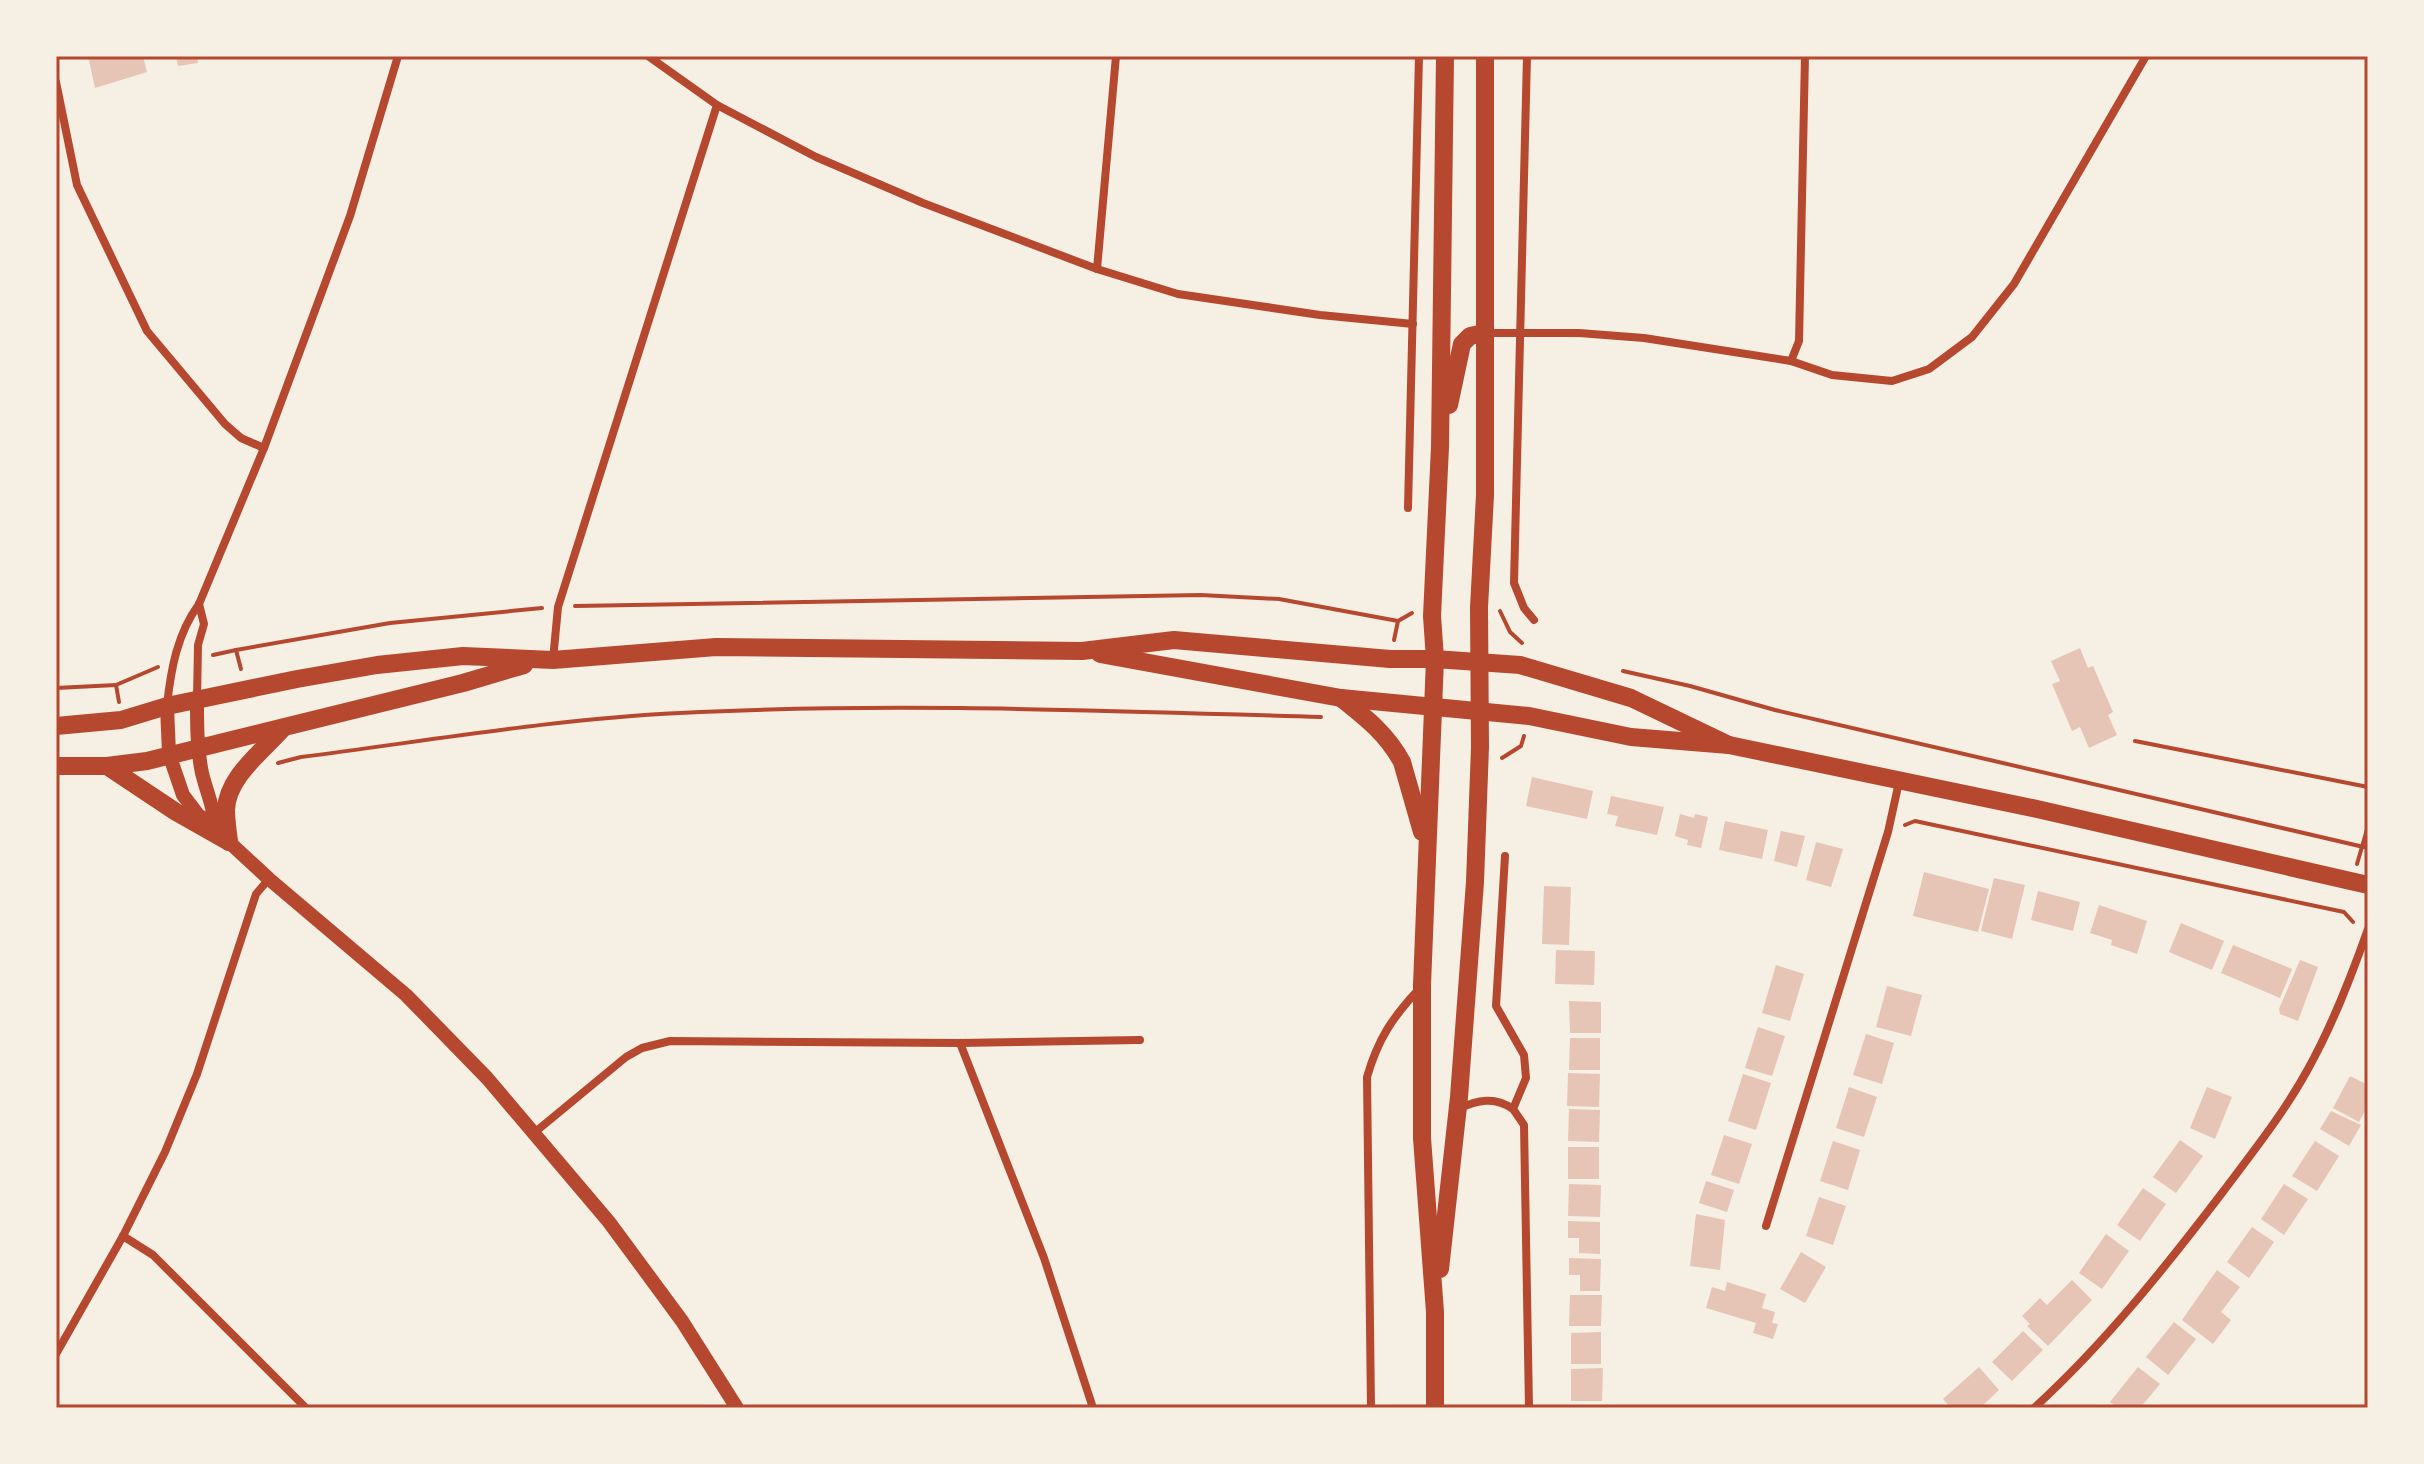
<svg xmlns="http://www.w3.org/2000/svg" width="2424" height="1464" font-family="Arial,sans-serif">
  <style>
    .building { fill: #e6c5b7 }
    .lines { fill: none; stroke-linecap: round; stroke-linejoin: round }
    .path { stroke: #b5482f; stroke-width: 4 }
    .minor { stroke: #b5482f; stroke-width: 8 }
    .tertiary { stroke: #b5482f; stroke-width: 14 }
    .primary { stroke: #b5482f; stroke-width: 18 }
    .trunk { stroke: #b5482f; stroke-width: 18 }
    .neatline { fill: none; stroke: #b5482f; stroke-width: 3 }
  </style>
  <rect width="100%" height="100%" fill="#f6efe4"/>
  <!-- building -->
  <g class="building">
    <path d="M88,56h55l4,16 -52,16z"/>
    <path d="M176,56h21l1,7 -20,3z"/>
    <path d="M2080,648l8,20 5,-2 20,46 -5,3 9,20 -28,13 -9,-21 -8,4 -20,-47 8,-3 -9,-20z"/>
    <path d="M1532,777l61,14 -6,28 -61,-13z"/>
    <path d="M1611,796l53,11 -7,28 -42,-9 3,-10 -11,-2z"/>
    <path d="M1680,814l14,4 1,-4 13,3 -7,31 -14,-3 1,-5 -13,-4z"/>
    <path d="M1725,821l43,9 -6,29 -43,-9z"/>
    <path d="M1781,831l24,5 -8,31 -23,-6z"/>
    <path d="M1816,842l27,7 -12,38 -25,-7z"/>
    <path d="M1924,872l65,17 -11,43 -65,-16z"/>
    <path d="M1994,878l31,7 -13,54 -31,-8z"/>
    <path d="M1544,886l27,1 -2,58 -27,-1z"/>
    <path d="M2038,891l42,11 -7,29 -42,-11z"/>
    <path d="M2099,905l48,16 -10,33 -26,-9 1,-5 -22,-7z"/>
    <path d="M2181,923l43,18 -12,29 -43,-18z"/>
    <path d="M2233,945l59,24 -12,29 -59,-25z"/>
    <path d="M1556,950l39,1 -1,34 -39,-1z"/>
    <path d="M2300,960l18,7 -20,54 -18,-7 -1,-5z"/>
    <path d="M1776,965l28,9 -14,47 -28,-8z"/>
    <path d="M1887,986l35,9 -11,41 -35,-9z"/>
    <path d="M1569,1001l32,1v31h-31z"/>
    <path d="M1758,1027l27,9 -13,40 -27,-8z"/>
    <path d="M1866,1034l28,9 -12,41 -29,-9z"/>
    <path d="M1570,1038h30v32h-31z"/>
    <path d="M1568,1073l32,1 -1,33 -32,-1z"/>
    <path d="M1743,1074l28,9 -15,47 -28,-9z"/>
    <path d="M2350,1076l18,9v20l-9,17 -26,-14z"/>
    <path d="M1849,1087l28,10 -13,40 -28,-9z"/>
    <path d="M2207,1087l25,10 -17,42 -25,-11z"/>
    <path d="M1569,1109l31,1 -1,32 -31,-1z"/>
    <path d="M2331,1111l30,14 -12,21 -29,-17z"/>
    <path d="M1724,1135l28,9 -13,40 -28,-9z"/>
    <path d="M2180,1140l23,16 -27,37 -23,-16z"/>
    <path d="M1833,1141l27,9 -12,40 -28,-9z"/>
    <path d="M2315,1141l24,15 -22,35 -25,-15z"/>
    <rect x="1568" y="1147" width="31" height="32"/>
    <path d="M1706,1181l28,9 -7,22 -28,-9z"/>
    <path d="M1569,1184l32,1 -1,32 -32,-1z"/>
    <path d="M2284,1184l24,15 -24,36 -23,-16z"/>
    <path d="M2143,1188l23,16 -26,37 -23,-16z"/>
    <path d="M1819,1197l27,9 -13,39 -27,-9z"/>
    <path d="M1696,1214l29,6 -5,50 -30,-4z"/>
    <path d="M1568,1221l32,1v32l-21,-1v-15h-11z"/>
    <path d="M2252,1227l22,15 -25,36 -22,-16z"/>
    <path d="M2106,1234l23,17 -27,38 -23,-16z"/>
    <path d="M1801,1252l25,15 -21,36 -25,-14z"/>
    <path d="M1569,1258l32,1 -1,32h-20v-16h-11z"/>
    <path d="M2217,1270l23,17 -19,25 10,8 -18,24 -31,-24z"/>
    <path d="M2072,1280l20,20 -44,46 -21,-20 3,-2 -8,-8 18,-18 7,7z"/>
    <path d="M1727,1282l39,12 -4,14 13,4 -3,11 6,1 -5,15 -20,-6 3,-10 -50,-15 6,-21 13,4z"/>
    <path d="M1570,1295h32l-1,31h-32z"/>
    <path d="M2174,1322l22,17 -28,36 -22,-18z"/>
    <path d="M2023,1331l20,19 -31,31 -20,-19z"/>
    <path d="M1601,1332v32h-30v-31z"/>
    <path d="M1979,1367l20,23 -19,18h-29l-8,-9z"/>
    <path d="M2138,1367l22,17 -20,24h-22l-8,-6z"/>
    <path d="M1603,1368l-1,33h-31v-32z"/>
  </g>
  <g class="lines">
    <!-- path -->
    <g class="path">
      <path d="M575,606l626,-11 78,4 119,22"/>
      <path d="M1500,611l10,21 12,11"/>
      <path d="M1394,640l4,-19 14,-8"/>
      <path d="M236,650l154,-27 152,-15"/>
      <path d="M213,655l23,-5 5,19"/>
      <path d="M1623,671l67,15 85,24 593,138"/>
      <path d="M56,688l60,-3"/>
      <path d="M119,702l-3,-17 42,-18"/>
      <path d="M2135,741l233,46"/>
      <path d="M1502,758l19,-12 3,-10"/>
      <path d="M278,763l23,-6c126,-16 252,-38 379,-44 213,-11 428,-2 641,4"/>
      <path d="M1905,825l10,-4 429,91 9,10"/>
      <path d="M2357,864l11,-38"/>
    </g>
    <!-- minor -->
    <g class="minor">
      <path d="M648,56l69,49 99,52 107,46 174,66 81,25 142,21 93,9"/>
      <path d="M1527,56l-13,527 10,25 10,12"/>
      <path d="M56,82l21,103 70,146 78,93 16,14 23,10"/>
      <path d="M1097,269l19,-213"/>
      <path d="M1484,333h95l65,5 147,23 41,14 60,6 37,-12 43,-32 42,-53 132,-228"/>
      <path d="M1791,361l8,-20 6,-285"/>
      <path d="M1408,508l11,-452"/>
      <path d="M553,660l5,-53 159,-502"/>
      <path d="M197,698l1,-53 6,-21 -5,-20"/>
      <path d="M167,705c4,-36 10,-71 32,-101l65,-156 86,-232 48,-160"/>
      <path d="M1505,856l-9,150 28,49 2,23 -13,31 11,16 5,283"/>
      <path d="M960,1043l84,215 49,150"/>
      <path d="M1458,1109c19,-9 37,-13 55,0"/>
      <path d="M534,1133l92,-76 16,-9 28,-7 290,2 180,-3"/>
      <path d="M1766,1226l122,-394 11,-50"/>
      <path d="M123,1236l30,19 153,153"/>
      <path d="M56,1354l67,-118 42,-84 32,-78 59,-180 13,-15"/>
      <path d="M1371,1408l-4,-331c11,-38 25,-59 52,-88"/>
      <path d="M2034,1408c70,-64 130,-139 188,-215 30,-40 62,-80 86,-124 25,-45 43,-92 60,-140"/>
    </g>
    <!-- tertiary -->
    <g class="tertiary">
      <path d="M197,701c0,24 0,48 5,72 4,17 11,32 13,50"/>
      <path d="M167,706l2,48 14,41 16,21 16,7 14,19 40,37 137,116 81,83 122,144 73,99 55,87"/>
    </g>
    <!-- primary -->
    <g class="primary">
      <path d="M1100,654l241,44 188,18 102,21 98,8 308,64 331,76"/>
      <path d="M56,726l65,-6 46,-14 130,-27 80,-14 86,-9 90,4 163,-13 366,4 92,-11 216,19h45l85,6 111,33 98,47"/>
      <path d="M56,766h51l40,-5 316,-78 61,-18"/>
      <path d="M107,766l69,46 53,30"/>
      <path d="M229,842c-1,-10 -3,-21 -3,-32 1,-33 36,-58 57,-82"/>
    </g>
    <!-- trunk -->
    <g class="trunk">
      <path d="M1449,405l13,-61 8,-8 14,-3"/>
      <path d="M1341,698c24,19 46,36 61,64l20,70"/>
      <path d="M1440,1269l19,-172 16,-215 5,-135 -1,-139 6,-113v-439"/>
      <path d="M1435,1408v-96l-13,-174v-153l13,-326 -3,-43 8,-169 5,-391"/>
    </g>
  </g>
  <!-- border -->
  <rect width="2424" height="1464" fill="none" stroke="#f6efe4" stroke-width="116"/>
  <rect x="58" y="58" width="2308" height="1348" class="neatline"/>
</svg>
